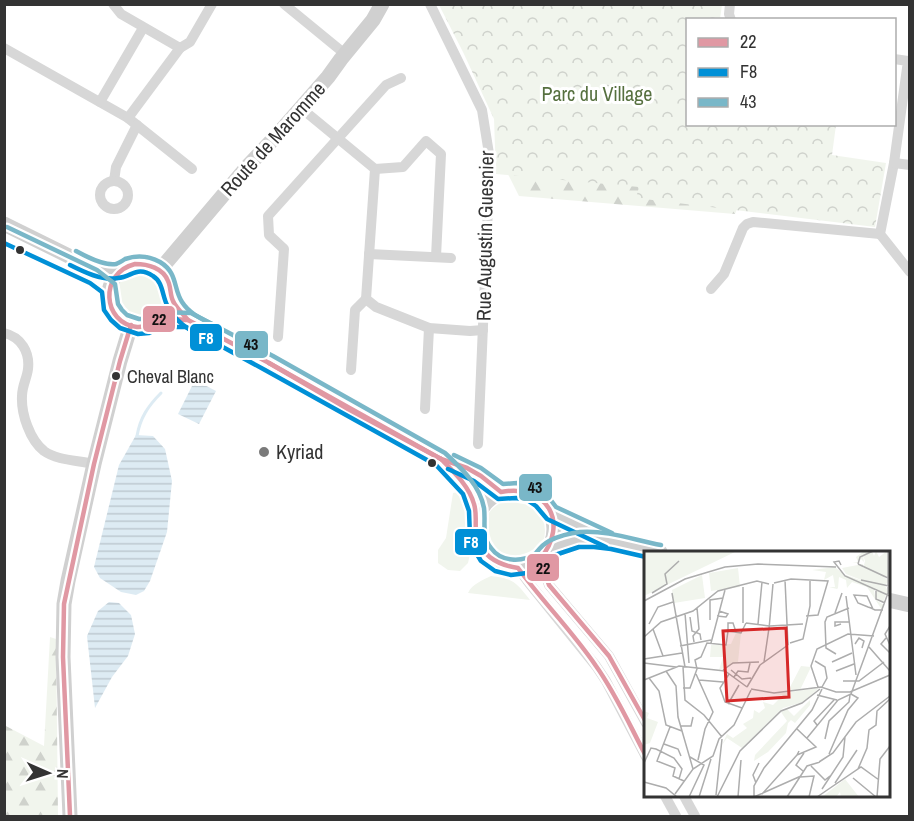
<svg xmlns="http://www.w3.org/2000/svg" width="914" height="821" font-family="'Archivo Narrow',sans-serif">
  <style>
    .green { fill: #f1f5ed }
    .forest { fill: url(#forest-firs) }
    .park { fill: url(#park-crowns) }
    .water { fill: url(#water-rules) }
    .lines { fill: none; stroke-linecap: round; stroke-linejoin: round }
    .stream { stroke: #ddebf3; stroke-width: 3 }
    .street { stroke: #d7d7d7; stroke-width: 10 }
    .secondary { stroke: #d0d0d0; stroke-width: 15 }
    .bus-1-casing { stroke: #fff; stroke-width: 9 }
    .bus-2-casing { stroke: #fff; stroke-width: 9 }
    .bus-3-casing { stroke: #fff; stroke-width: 9 }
    .bus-1 { stroke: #e098a3; stroke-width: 4.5 }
    .bus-2 { stroke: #0090d7; stroke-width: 4.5 }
    .bus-3 { stroke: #79b7c8; stroke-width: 4.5 }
    .bus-dot { fill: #333; stroke: #fff; stroke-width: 2 }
    .poi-dot { fill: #7a7a7a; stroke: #fff; stroke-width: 2 }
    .labels { text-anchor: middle; stroke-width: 6; stroke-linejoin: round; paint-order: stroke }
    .bus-label { font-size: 18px; fill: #333; stroke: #fff; text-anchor: start }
    .park-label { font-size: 20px; fill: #56703f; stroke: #fff }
    .street-label { font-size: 20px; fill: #333; stroke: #fff }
    .poi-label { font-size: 20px; fill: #333; stroke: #fff; text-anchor: start }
    .inset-road { fill: none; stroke: #adadad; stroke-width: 1.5 }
    .view { fill: #d62828; fill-opacity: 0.15; stroke: #d62828; stroke-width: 3 }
    .inset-edge { fill: none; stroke: #333; stroke-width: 3 }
    .line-badge { stroke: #fff; stroke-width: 2 }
    .badge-label { font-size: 16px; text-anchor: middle; font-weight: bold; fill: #fff }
    .pale-badge-label { font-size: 16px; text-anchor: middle; font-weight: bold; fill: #111 }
  </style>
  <defs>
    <pattern id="forest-firs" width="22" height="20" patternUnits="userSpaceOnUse" patternTransform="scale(1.5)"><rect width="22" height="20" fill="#f1f5ed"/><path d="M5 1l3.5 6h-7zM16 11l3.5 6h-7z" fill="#cfd2cc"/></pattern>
    <pattern id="park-crowns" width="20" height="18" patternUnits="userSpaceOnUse" patternTransform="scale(1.5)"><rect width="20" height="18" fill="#f1f5ed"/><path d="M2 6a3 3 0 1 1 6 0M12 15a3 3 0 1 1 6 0" fill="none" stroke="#cfd2cc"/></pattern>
    <pattern id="water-rules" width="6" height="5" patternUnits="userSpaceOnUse" patternTransform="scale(1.5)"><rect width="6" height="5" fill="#ddebf3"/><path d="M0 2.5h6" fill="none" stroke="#becad1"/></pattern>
  </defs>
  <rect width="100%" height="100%" fill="#fff"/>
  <!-- green -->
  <g class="green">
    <circle cx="140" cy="294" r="23"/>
    <path d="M458,492l9,20 -1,26 4,16 -2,9 -8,8 -12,-1 -10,-7v-13l8,-12 7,-45z"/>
    <circle cx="514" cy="531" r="31"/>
    <path d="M491,576c23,3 25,6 39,24l-62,-7c4,-9 15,-13 23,-17z"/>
  </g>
  <!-- forest -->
  <g class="forest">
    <path d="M503,164l238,35 -6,15 -216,-18z"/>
    <path d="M50,637l6,2 2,177h-53l-1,-91 40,21z"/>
  </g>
  <!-- park -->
  <path class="park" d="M439,5h283l-2,14 -32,1v104l148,1 -4,30 54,8 -11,64 -239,-29 3,-11 -143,-13 -2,-55 -31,-67z"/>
  <!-- water -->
  <g class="water">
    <path d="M195,380l21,11 -17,33 -21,-10z"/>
    <path d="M136,435l17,1 12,13 7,32 -5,51 -17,49 -6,10 -8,4 -15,-3 -21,-14 -6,-11 25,-102z"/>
    <path d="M109,602l10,1 12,12 4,19 -7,22 -16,21 -17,31 -8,-72 11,-25z"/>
  </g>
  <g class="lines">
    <!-- stream -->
    <path class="stream" d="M137,436c3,-18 11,-30 24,-43"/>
    <!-- street -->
    <g class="street">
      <path d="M113,4l8,10 59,34 10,-6 22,-38"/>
      <path d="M284,4l61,50"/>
      <path d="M430,4l52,106 8,50 -12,284"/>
      <path d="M730,4l-1,10 2,6"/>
      <path d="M4,48l124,70 64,51"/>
      <path d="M894,59l14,2 -14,102 -14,71 30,38"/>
      <path d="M100,102l43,-74"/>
      <path d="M301,108l74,61 -9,130 10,8 53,21 41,3 13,-1"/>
      <path d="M128,118l52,-70"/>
      <path d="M894,163l16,2"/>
      <path d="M375,169l28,-2 23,-26 15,13 -5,103"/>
      <path d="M114,181l2,-14 21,-42"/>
      <circle cx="114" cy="195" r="14"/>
      <path d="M369,254l82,4"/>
      <path d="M711,289l13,-15 19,-46 4,-4 6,-2 127,12"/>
      <path d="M4,333c17,4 26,19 24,36 -1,9 -6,17 -6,27 -1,18 8,44 22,55 14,10 34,9 50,13"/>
      <path d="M278,337l6,-88 -15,-14 -1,-19 118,-131 15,-7"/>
      <path d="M351,370l4,-60 11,-11"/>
      <path d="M425,409l4,-81"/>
      <path d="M540,559l9,26 60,71 37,67"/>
      <path d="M518,568l11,15 67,83 10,15 40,76"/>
      <path d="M665,796l11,20"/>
      <path d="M684,796l11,20"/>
    </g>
    <!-- secondary -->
    <g class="secondary">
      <path d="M4,224l87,43 29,4"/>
      <circle cx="140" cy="295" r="31"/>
      <path d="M159,271l87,-103 32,-34 50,-57 13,-18 32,-39 9,-16"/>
      <path d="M171,298l5,8 12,14 81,43 172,96 26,9 14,8 20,16"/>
      <path d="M445,464c5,5 11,9 15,14 11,12 16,27 17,42"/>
      <circle cx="515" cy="529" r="39"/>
      <path d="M551,513l59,27 50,12"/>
      <path d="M548,549l28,-9h28"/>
      <path d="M888,600l22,5"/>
      <path d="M70,816l-7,-159 1,-53 4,-23 26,-117 26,-103 11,-36"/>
    </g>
    <!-- bus-1 casing -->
    <g class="bus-1-casing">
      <g id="bus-1">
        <path d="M135,264c13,0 28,4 33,17 3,6 2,14 5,20 3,7 10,13 15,19 -9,0 -20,-3 -29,-1 -8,2 -13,9 -22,8 -35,-4 -38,-54 -2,-63z"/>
        <path d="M188,320l81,43"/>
        <path d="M269,363l172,96"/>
        <path d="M269,363l79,46 93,50"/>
        <path d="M441,459l26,9 14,8 20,16c46,-9 69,31 39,67l9,26 60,71 37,66"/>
        <path d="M441,459c13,13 28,27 33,45 3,9 1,18 2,28 2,22 21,33 42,36 25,34 55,64 78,98 20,28 34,60 50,90"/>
        <path d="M70,816l-7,-159 1,-53 30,-140 26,-103 11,-36"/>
      </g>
    </g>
    <!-- bus-2 casing -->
    <g class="bus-2-casing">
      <g id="bus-2">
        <path d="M4,243l86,40 12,9 2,18 7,10 9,8 18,6 11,-1 13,-6h24l79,43 171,95 27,29 6,17 1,26 2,9 9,15 14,10 16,4 16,-2 15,-7 13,-11 24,-8h15l17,2 35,8"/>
        <path d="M70,265c14,7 32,16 48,13 14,-1 19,-13 35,-2 10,6 9,19 14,29 7,16 22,25 37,33"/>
        <path d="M448,469l26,12 24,18 18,-1 11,2 9,6 11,13 59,28"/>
      </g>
    </g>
    <!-- bus-3 casing -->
    <g class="bus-3-casing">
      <g id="bus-3">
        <path d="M7,227l90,43 18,14 3,20 4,6 5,5 12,4h5l15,-7 32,1 82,43 172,97c16,15 35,32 39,55 2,14 -3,28 7,40 10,14 31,15 45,5 4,-5 7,-9 13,-12 10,-5 21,-8 31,-9 28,-2 54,8 81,13"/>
        <path d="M76,251c11,6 28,15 40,13 3,-1 6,-3 9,-5 12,-4 24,-3 35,3 18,11 13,26 22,40 7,11 18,16 30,22"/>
        <path d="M454,455l27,13 22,16 14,-1 16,3 14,9 9,12 56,26"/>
      </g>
    </g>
    <!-- bus-1 -->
    <use href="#bus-1" class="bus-1"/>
    <!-- bus-2 -->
    <use href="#bus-2" class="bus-2"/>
    <!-- bus-3 -->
    <use href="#bus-3" class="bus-3"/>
  </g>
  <!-- markers -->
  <g class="bus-dot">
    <circle cx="20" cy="250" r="5"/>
    <circle cx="116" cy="376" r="5"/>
    <circle cx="432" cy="463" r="5"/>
  </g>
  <circle class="poi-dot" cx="264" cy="452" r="6"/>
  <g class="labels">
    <!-- bus labels -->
    <g class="bus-label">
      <text x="127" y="383">Cheval Blanc</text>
    </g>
    <!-- park labels -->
    <g class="park-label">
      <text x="597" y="101">Parc du Village</text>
    </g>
    <!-- street labels -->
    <g class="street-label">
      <text transform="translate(273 139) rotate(-48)" y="7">Route de Maromme</text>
      <text transform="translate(485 236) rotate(-89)" y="7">Rue Augustin Guesnier</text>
    </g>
    <!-- poi labels -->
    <g class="poi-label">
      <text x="276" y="459">Kyriad</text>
    </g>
  </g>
  <!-- overview -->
  <g transform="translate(644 551)">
    <rect width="246" height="246" fill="#fff"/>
    <path d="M0,0l20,5 6,-5h67l-93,45zM220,0h8l2,5 2,-5 3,6 8,-6 2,25 -5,1 5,4 -4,4 5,11 -10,-5 6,4 -3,7 -7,-5 1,-8 -3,2 2,9 8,5 -2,5 -15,-23 -15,-5 -5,6 -1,-8 -7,-3 -1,11 -1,1 -8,-2h6l-2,-12 -9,5 2,-8 -14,-2 23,-3 8,7 31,11 -28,-11 -4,-6 21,-4v5l2,-8 -2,-6 1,7 -3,-3 -3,4h-6l6,-1 -2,-5zM94,17l2,19 -29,4 -2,-18zM157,115l10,1 -11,23 -12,1zM0,160l5,2 -2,5 11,4 -8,21 -6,2z" fill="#f1f5ed"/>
    <path d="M2,0h24l-10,12 20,-12h16l-21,18 10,-14 -28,14 -3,-5 -8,2 6,-10 -2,-3 -3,4zM175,137l-16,14 -20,6 -41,40 -15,-10 -5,7 5,-11 6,4 14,-10 -4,-4 10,-6 1,-8 5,3 6,-5 -2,-6 10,3 10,-10 -8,-1zM166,149v5l-15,18 -4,-3 -3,3 -2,10 -18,19 -14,9 1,-6 32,-34 -6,-9 6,-3 7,7zM201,228l14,18h-18l-1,-5 -4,5h-14z" fill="#f1f5ed"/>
    <path d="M58,24l3,23 -31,5 -2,-13z" fill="#f1f5ed"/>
    <path d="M92,82h5l-3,29 -19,8 4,-13h-13l1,-12 20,-1z" fill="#f1f5ed"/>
    <path class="inset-road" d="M214,13l30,14M214,13l2,-7 13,-6M197,14l-2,-4 -5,1 11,14 45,20M141,29l3,65M217,29l28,6M130,32l17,-4 37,2 -10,34 -12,1M99,36v36M232,38v10l9,4M8,42l15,-9 -2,-10 14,-13M28,42l13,74M202,45l10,79M0,50l41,-22 40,-12 33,-3 78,3M229,58l-6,-13 -13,-1 4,8 10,4 3,1 4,2h8M41,62l4,50M191,62l7,-20M73,65l9,1 2,-3 -9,-3M46,66l2,14 8,3 1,6M66,69v-20l13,-2M102,72l23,3M5,73l9,-17 15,-5M114,73l4,-42M197,73l-6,2v-4h14M126,75l33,-2M246,75l-5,8 5,11M9,78l10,27M125,78l4,-45M84,80v-8h5l3,9M0,86l17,-15 32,-11 25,-20 39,-10 12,3M242,87l-5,6 9,9M50,91l-1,-6 6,-7 -2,-21M67,92l14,-53M146,92l13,-4 7,-33v-25M211,93l4,-6 5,3 -2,7M36,95l31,-6M225,96l21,24M192,103l-10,-6 -1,-26 2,-5 22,-9M0,108l38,-6M171,110l10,6 2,11 -5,9M120,111l5,-34M188,111l20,-9M0,112l32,4M116,114l28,-20M39,116l2,33 19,15 18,22M79,119l10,-7 26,-1M87,119l11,9 9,-1M22,120l10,15 2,31 15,52M192,120l18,-7M52,123l17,38 -8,17 -7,31M85,123l-9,14 5,14 17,6M90,126l4,-6 10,1 2,-9M5,127l10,13 7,34 16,6M0,129l35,-14 46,5 22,16M55,129l24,2M199,130h16l25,-19M103,136l13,-22M174,136l-7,-21 6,-17 31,-15 26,2M39,137h7l7,-19 -2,-9 6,-3 6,-14 19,2 2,-14 13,2 5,-10M107,138l23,4 47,-6 15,5h14l40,-17M173,144l20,5M84,153l11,-19M173,174l-3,-4 20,-21M37,175h10l2,-9M26,176l-13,34 18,7 -2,8 11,5M153,178l19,18 -19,8 2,-4M163,187l31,-38 13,-6 37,-101v-42M181,188l4,-18 20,-19 1,-7M20,193l14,5 3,7M185,203l19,-44 10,-12 -7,-4M175,211l14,-9 23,-31 34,-26M0,212l7,-15 5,1 18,9 8,11 -3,10M167,215l14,14 5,-4M214,218l9,-21 2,-18 7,-5 1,-14 13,-12M159,220l-7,-6 8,-12M156,226l14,-1 -5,21M209,227l23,19M0,231l22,6 11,9M112,232l-3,-8 6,-12M191,232l22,-33M178,238l21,-32 2,-20M31,243l18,-25 20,-13 6,-17 15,-14 17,-35M118,243l35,-39M72,244l6,-56M45,246l15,-32 -14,-8M55,246l12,-38M73,246l23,-46 41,-40 21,-8 18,-14M94,246l3,-37M110,246v-11l10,-18 48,-58 10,-21M110,246l47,-21M143,246l20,-31 13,-4M173,246l44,-30 18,13M233,246l3,-38 10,-13"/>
    <path class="view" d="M142,77l3,69 -62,4 -4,-70z"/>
    <rect width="246" height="246" class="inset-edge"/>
  </g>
  <g class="line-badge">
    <rect x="142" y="305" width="34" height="28" rx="6" fill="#e098a3"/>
    <rect x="189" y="323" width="34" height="29" rx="6" fill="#0090d7"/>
    <rect x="234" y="330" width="35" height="29" rx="6" fill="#79b7c8"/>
    <rect x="518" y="473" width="35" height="29" rx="6" fill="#79b7c8"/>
    <rect x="454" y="528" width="34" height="28" rx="6" fill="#0090d7"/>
    <rect x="526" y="553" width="34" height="29" rx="6" fill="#e098a3"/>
  </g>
  <g class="badge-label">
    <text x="206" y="344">F8</text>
    <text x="471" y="548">F8</text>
  </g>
  <g class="pale-badge-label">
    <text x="159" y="325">22</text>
    <text x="251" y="350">43</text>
    <text x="535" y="493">43</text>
    <text x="543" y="574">22</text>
  </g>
  <!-- border -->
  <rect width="914" height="821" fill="none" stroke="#333333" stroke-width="12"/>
  <!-- legend -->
  <rect x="686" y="18" width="210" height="108" fill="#ffffff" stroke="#adadad" stroke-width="1.5"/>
  <rect x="698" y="38" width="30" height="9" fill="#e098a3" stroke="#adadad" stroke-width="1.5"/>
  <text x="740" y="48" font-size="18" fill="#333333">22</text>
  <rect x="698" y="68" width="30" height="9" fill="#0090d7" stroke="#adadad" stroke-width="1.5"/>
  <text x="740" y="78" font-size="18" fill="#333333">F8</text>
  <rect x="698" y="98" width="30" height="9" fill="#79b7c8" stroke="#adadad" stroke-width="1.5"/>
  <text x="740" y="108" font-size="18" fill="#333333">43</text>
  <!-- north arrow -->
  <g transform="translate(48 773) rotate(93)" stroke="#ffffff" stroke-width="4.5" paint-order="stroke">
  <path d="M0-4.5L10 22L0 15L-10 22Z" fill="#333333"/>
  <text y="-9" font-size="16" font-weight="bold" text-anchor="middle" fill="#333333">N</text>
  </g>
</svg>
